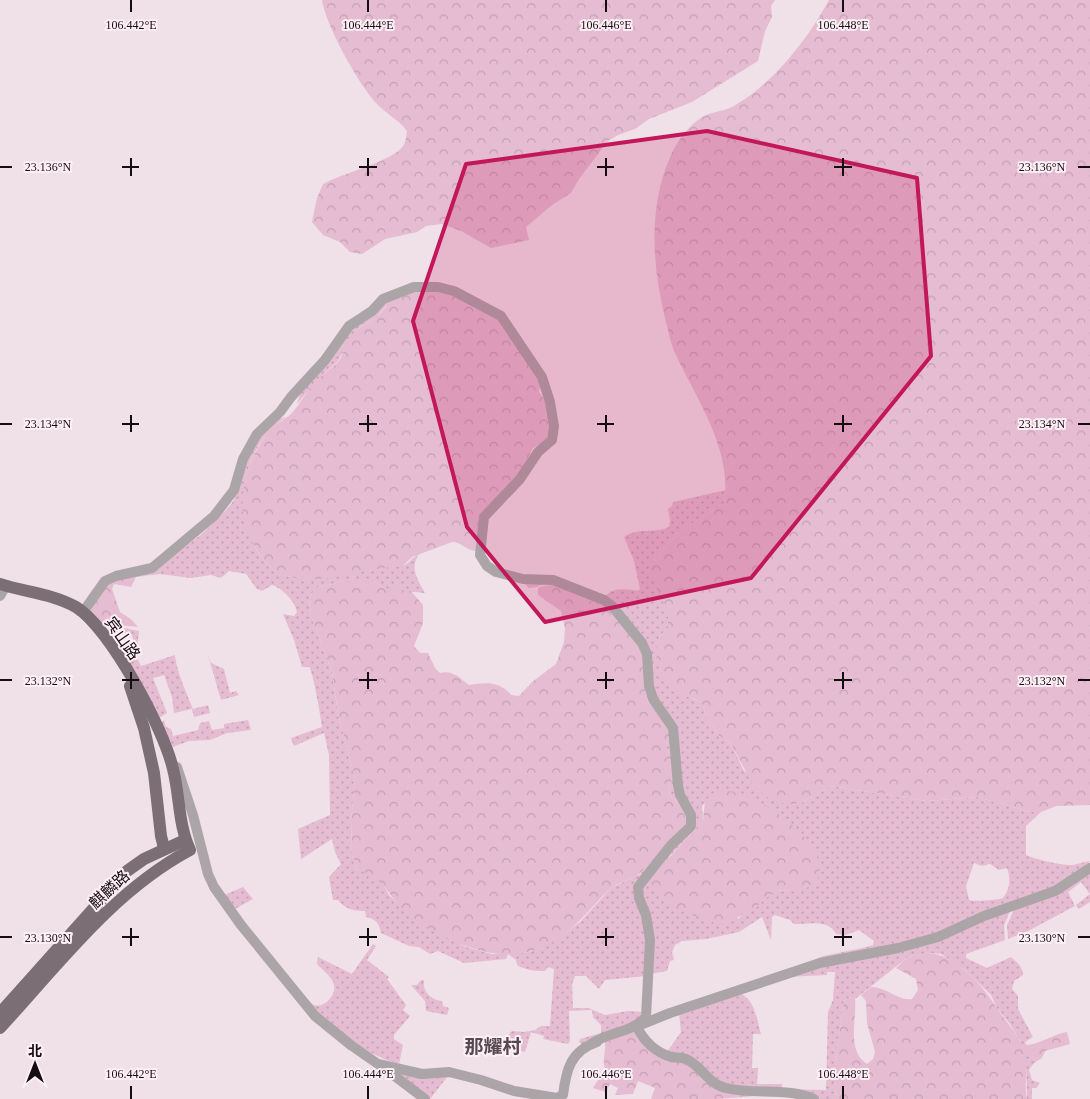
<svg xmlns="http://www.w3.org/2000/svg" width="1090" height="1099" font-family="'Times New Roman','Noto Sans SC',serif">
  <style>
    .grass { fill: url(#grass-dots); fill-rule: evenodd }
    .forest { fill: url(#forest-crowns) }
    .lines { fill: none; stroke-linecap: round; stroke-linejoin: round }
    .minor { stroke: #aca5a8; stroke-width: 10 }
    .major { stroke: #7b6f75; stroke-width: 12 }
    .marked { fill: #c2185b; fill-opacity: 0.2; stroke: #c2185b; stroke-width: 4; stroke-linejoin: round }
    .ticks { fill: none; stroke: #140e11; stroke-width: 2 }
    .labels { text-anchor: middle; stroke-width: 4; stroke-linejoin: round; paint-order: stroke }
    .street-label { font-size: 16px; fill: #140e11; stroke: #feeef5 }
    .quarter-label { font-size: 19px; font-weight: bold; fill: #55484f; stroke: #feeef5 }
    .ticks-label { font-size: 12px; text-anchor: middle; fill: #140e11; stroke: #feeef5; stroke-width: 4; stroke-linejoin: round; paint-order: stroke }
  </style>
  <defs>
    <pattern id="grass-dots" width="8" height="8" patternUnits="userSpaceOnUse" patternTransform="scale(1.25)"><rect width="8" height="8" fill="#e5bcd1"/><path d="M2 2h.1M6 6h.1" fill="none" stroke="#c4a0b2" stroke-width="1.8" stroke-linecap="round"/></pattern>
    <pattern id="forest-crowns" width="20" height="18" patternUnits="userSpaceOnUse" patternTransform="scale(1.25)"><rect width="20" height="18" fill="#e5bcd1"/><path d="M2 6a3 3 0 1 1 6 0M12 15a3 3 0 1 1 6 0" fill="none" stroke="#c4a0b2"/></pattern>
  </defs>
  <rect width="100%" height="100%" fill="#f0e0e8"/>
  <!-- grass -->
  <g class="grass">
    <path d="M429,290l-43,16 -10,12 -19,11 -20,33 -20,18 -20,24 3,-10c16,-22 32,-48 51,-67 20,-19 51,-35 78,-37z"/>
    <path d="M286,417c-42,28 -54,88 -30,132 8,13 18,24 34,28 30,7 64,-6 94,-10 6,-1 14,1 19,-1 6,-2 8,-8 15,-11 -8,15 0,25 7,38l-20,-2 -7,-5 -6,4 -9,-2 -9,-7h-30l-28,7 -7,10 2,18 21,56 6,41 17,66 -4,41 1,34 5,16 10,2 14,9 8,14 26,25 51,27 26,7 38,-2 32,-16 19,-15 30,-33 29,-14 20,-20 8,-13 12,-6 7,-7c0,-13 -6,-26 -17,-33l-1,-6 6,-26 -9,-15 4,-13c-5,-13 -17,-22 -22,-36 -6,-15 1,-31 -4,-46 -4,-10 -34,-45 -42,-50 -19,2 -33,-18 -53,-19 -6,0 -14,4 -20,4l-10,-9 33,3 51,20 8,4 30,38 5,10 1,32 4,14 15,17 5,11 7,67 11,20v10l-20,19 -32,42v12l10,28 -1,50 -41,4 -6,9 -13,-13h-11l-3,8 1,24h15l17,7 23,-4 15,1v4l-12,9 -48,20 -4,-3 1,-3 21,-6v-8l-8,-8 -1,-7 -23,1 1,30 -2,3 -25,-5 1,-3 -13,-4 -6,20 -18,-5 2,-13 3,-3 12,1 11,-2 6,-4h9l4,-57 -6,-2 -3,4c-9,0 -21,-1 -28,-6l-1,-5 -8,-6 -2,5 -42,4 -26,-12 -8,3 -11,-7 -10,-1 -28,-13c-2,-10 -5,-14 -15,-16l-1,-6c-11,0 -20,-2 -27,-11h-5l-4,-23 12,-13 -6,-12 -3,-13 -31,20 -3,-30 32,-14 -1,-60 -5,-22 -30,13 -3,-8 31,-11c-1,-9 -9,-56 -13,-60h-7l-8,-27 -11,-26 11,2 3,-4c-2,-11 -14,-23 -25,-27l-10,6 -5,-2 -11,-15 -17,-3 -8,7 -10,-3 -20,3 -31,-4 -3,-2v-5l45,-33 26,-26 6,-8 9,-32 16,-35 16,-13z"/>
    <path d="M726,490l-2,13 -45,29 -29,33 19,46 -1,17 -9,9 19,55 24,11 4,13 13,20 11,6 14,29 57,32 30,-17 96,15 50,-4 53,15h11l-15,14v29c8,4 38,11 47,10 6,-1 10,-3 16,-4v4l-38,24 -119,46 -134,32 25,-11 44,-9 6,-2 1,-4 -15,-11 -14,5 -9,-1c-7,-15 -27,-10 -42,-10l-4,-4 -15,-5 -3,2 -1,23 -9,-23 -23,15 -33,7 -24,2 -7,4 -3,7 2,8 -4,1 -3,10 -17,3 -10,-86 52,-62 -10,-31 -6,-49 -71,-149c7,-10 22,-8 33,-6l2,-2 -6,-28 -10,-24c14,-10 30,-3 45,-10l1,-7 -2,-11 4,-3 1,-4zM711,797l78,93 -14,1 -37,28 -70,-61 35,-37 -1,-15zM974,863l8,3 8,-2 9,6 8,-2c4,10 3,21 -4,30 -5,2 -29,4 -34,2l-3,-14z"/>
    <path d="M124,628l15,3 -3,25 5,10 34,-11c1,15 12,39 18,54l15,-4 2,8 -16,4 -2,-8 -18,4 -2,-16 -8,-22 -11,3 14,35 -8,5 -40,-71 13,-2 2,-3 -2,-7 -15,-4 -2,5 4,4 -4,4 -9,-14z"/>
    <path d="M208,655l3,8 13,6 6,24 6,-2 3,4 -18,5z"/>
    <path d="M166,720l-2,1 2,6 5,2 2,7 25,-6 2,-7 9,-2 3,9 12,-2v-4l24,-4 3,10 -24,3 -17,7 -21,1 -16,6 -12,-23 2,-3z"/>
    <path d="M1090,871v31l-11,7 -3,-4 14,-11 -9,-12 -13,10 7,14 -47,25 -20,8 -1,-14 7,-15z"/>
    <path d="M243,887l10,12 -18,10 -11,-14z"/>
    <path d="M1010,911l-6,14 1,15 -39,14v4l21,10 24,-11c6,5 11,9 12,18l-9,6 -2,8 6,7v13l15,28 -8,5 9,21 -5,7 3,10 8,3 -4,5h-4v11h-5l-1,-38 -6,-20 -10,-17 -13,-16 -6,-13 -26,-25 -24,-16 -13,-1 -20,4 -53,42 -5,-2 -6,4 -7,49 -2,30 2,19h-20l-91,-12 -59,-35 14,-20 -2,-19 59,-20c16,3 19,27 23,41h-8l-1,34h6l-1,16h25v5l44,1 2,-78 5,-12 2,-28h-8v3l-42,2 167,-43z"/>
    <path d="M373,944l3,2 -9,14 22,17 -2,2 19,26 -3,5 7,6 -16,19v4l9,6 -4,19c-36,-10 -75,-40 -96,-70 3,3 7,10 11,11 11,4 25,-13 19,-23 -3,-7 -11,-12 -16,-18l1,-7 34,17z"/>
    <path d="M421,980h3c-2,11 7,20 18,21l1,5 6,2 -2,7 -21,-4 -1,-10 -14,-16h6z"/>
    <path d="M395,1073l53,3 -18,23z"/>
  </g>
  <!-- forest -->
  <g class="forest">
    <path d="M322,0h453l-4,6 1,11 -7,14 -7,30 -66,41 -43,17 -14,10 -17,6 -10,6 -29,38 -8,14 -19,12 -26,22 3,13 -38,8 -30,-17 -19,-7 -16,2 -9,6 -32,7 -23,15 -12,-2 -10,-10 -17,-7 -11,-13 5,-24 6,-14c20,-11 70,-23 80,-38 3,-4 3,-10 4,-15 -9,-12 -21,-17 -31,-28 -18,-20 -50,-77 -54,-103z"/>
    <path d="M829,0h261v805l-34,1 -15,6h-11l-53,-15 -50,4 -96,-15 -30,17 -14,1 -17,-4 -17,-15 -23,-43 -11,-6 -13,-20 -4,-13c-8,-5 -18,-7 -26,-12 -14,-10 -25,-37 -16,-54 1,-3 5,-6 8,-9v-17l-16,-32 -2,-14 29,-33 45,-29c9,-54 -29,-106 -50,-152 -4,-10 -6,-22 -9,-33 -13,-53 -17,-112 6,-163 6,-14 22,-36 38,-41 9,-3 20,-4 28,-10 39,-24 70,-64 92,-104z"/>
    <path d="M441,289l57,27 43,68 -2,8c13,16 11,28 8,48l-14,8 -12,24 -35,39 -10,40c-10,-1 -15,-9 -24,-9l-40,15 -10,10c-37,-1 -76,19 -112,10 -20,-5 -28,-19 -38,-35 -20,-35 -6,-84 19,-113 6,-6 15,-10 21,-16 9,-10 15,-23 25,-33 6,-6 14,-11 20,-17 6,-7 9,-19 14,-27 7,-10 18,-12 27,-20 6,-5 8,-12 16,-16 14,-8 32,-10 47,-11z"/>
    <path d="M157,567l3,7 -24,3 -5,10 -17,-3 -2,5 8,23 11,7 7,8 -38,-4 -9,-7 -1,-7 16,-25z"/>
    <path d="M344,581h30l9,7 9,1 6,-3 7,5h6l12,14v18l-9,23 6,7h8l7,15 5,5c14,-3 19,5 29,12 17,-3 31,-4 42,10l8,1 13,-14 24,-18 8,-22 1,-13 -4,-18 -23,-16v-7c25,-12 40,17 64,14l7,5 35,46 1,38 3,10 19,25 3,9 -4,13 10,15 -7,26 1,6c10,7 17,20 17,33 -15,14 -30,33 -47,45 -9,7 -21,9 -30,16 -16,15 -29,32 -46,46 -49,37 -102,14 -148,-14 -26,-17 -28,-44 -59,-51l-5,-16 -1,-34 4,-41 -17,-66 -6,-41 -21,-56 -2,-18 7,-10z"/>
    <path d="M725,791c30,0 90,43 95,75 0,4 -2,10 -3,15l-12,8 -30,2 -24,20 -27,13 -13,-2 -29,-11 -23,-15 -7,-9v-11l51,-55 2,-20 9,-9z"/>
    <path d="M928,953c29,2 54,32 69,55 11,17 27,32 29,53 1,13 -2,25 1,38h-190l-2,-19 2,-30 7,-49 6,-4 5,2c2,21 -9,51 12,65l6,-5 2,-7 -8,-29 -1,-22 -5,-6 10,-8c16,0 26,14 41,12l6,-9 -2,-11 -20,-11 12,-11z"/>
    <path d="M634,1030l6,7 44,23 17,14 53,22 -36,3h-67l4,-11 -17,-7 -5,13 -18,1 3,-7 -8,-4 -4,8 -13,-4 12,-19c-3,-9 1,-18 0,-27z"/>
    <path d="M1067,1032l3,12 -25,7 -3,7 -8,5 -9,-18c11,1 29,-11 42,-13z"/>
  </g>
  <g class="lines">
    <!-- minor -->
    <g class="minor">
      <path d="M0,596l6,-10"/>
      <path d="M83,612l22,-31 11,-5 36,-8 62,-52 20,-26 9,-31 14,-25 23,-22 11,-15 34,-37 24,-34 23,-15 11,-12 31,-12h24l16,4 47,25 41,61 8,25 4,24 -2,14 -14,12 -18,27 -36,38 -4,38 7,11 9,6 27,7 30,1 51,20 8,6 30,37 5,11 2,32 4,13 20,29 5,57 2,10 11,20v11l-20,19 -33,42 1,11 7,17 4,25 -4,77c-15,16 -38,15 -55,27"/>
      <path d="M177,767l16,48 15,59 6,13 27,38 74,91 37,30 26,18 44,10 27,-2 32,8 33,11 43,7 6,-3c3,-24 7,-44 34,-53"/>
      <path d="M640,1025l30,-12 150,-50 78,-15 40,-11 46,-21 71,-25 35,-23"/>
      <path d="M637,1027c7,14 18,25 34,30 5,1 10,0 15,2 15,6 23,26 40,29 29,7 60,-1 88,11"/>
      <path d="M380,1065l45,34"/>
    </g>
    <!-- major -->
    <g class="major">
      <path d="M0,584c24,8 54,10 76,23 34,21 88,122 97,162 7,27 5,55 17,81 -77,41 -132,115 -190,178"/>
      <path d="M130,686l14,42 10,45 7,63 3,12"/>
      <path d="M0,1013l127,-142 17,-12 41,-19"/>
    </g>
  </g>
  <!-- marked area -->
  <path class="marked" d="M707,131l210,47 14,178 -180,222 -206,44 -78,-95 -54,-206 53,-157z"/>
  <!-- ticks -->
  <path class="ticks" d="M131,0v12M368,0v12M606,0v12M843,0v12M131,158v18M368,158v18M606,158v18M843,158v18M0,167h12M122,167h17M359,167h18M597,167h17M834,167h18M1078,167h12M131,415v17M368,415v17M606,415v17M843,415v17M0,424h12M122,424h17M359,424h18M597,424h17M834,424h18M1078,424h12M131,672v17M368,672v17M606,672v17M843,672v17M0,680h12M122,680h17M359,680h18M597,680h17M834,680h18M1078,680h12M131,928v18M368,928v18M606,928v18M843,928v18M0,937h12M122,937h17M359,937h18M597,937h17M834,937h18M1078,937h12M131,1086v13M368,1086v13M606,1086v13M843,1086v13"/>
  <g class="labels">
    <!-- street labels -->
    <g class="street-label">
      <text transform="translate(123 638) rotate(55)" y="6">宾山路</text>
      <text transform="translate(109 889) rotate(-43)" y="6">麒麟路</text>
    </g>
    <!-- quarter labels -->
    <g class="quarter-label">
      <text x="493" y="1053">那耀村</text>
    </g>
  </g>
  <g class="ticks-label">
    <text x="131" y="29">106.442°E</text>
    <text x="368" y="29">106.444°E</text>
    <text x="606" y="29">106.446°E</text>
    <text x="843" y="29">106.448°E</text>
    <text x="48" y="171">23.136°N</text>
    <text x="1042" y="171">23.136°N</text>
    <text x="48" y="428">23.134°N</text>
    <text x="1042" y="428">23.134°N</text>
    <text x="48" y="685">23.132°N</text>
    <text x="1042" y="685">23.132°N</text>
    <text x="48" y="942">23.130°N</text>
    <text x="1042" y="942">23.130°N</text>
    <text x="131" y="1078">106.442°E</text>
    <text x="368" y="1078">106.444°E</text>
    <text x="606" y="1078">106.446°E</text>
    <text x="843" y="1078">106.448°E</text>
  </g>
  <!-- north arrow -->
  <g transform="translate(35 1064)" stroke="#feeef5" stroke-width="4" paint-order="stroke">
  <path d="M0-4L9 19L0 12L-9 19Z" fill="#140e11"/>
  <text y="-8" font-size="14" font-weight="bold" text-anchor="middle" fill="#140e11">北</text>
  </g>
</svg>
